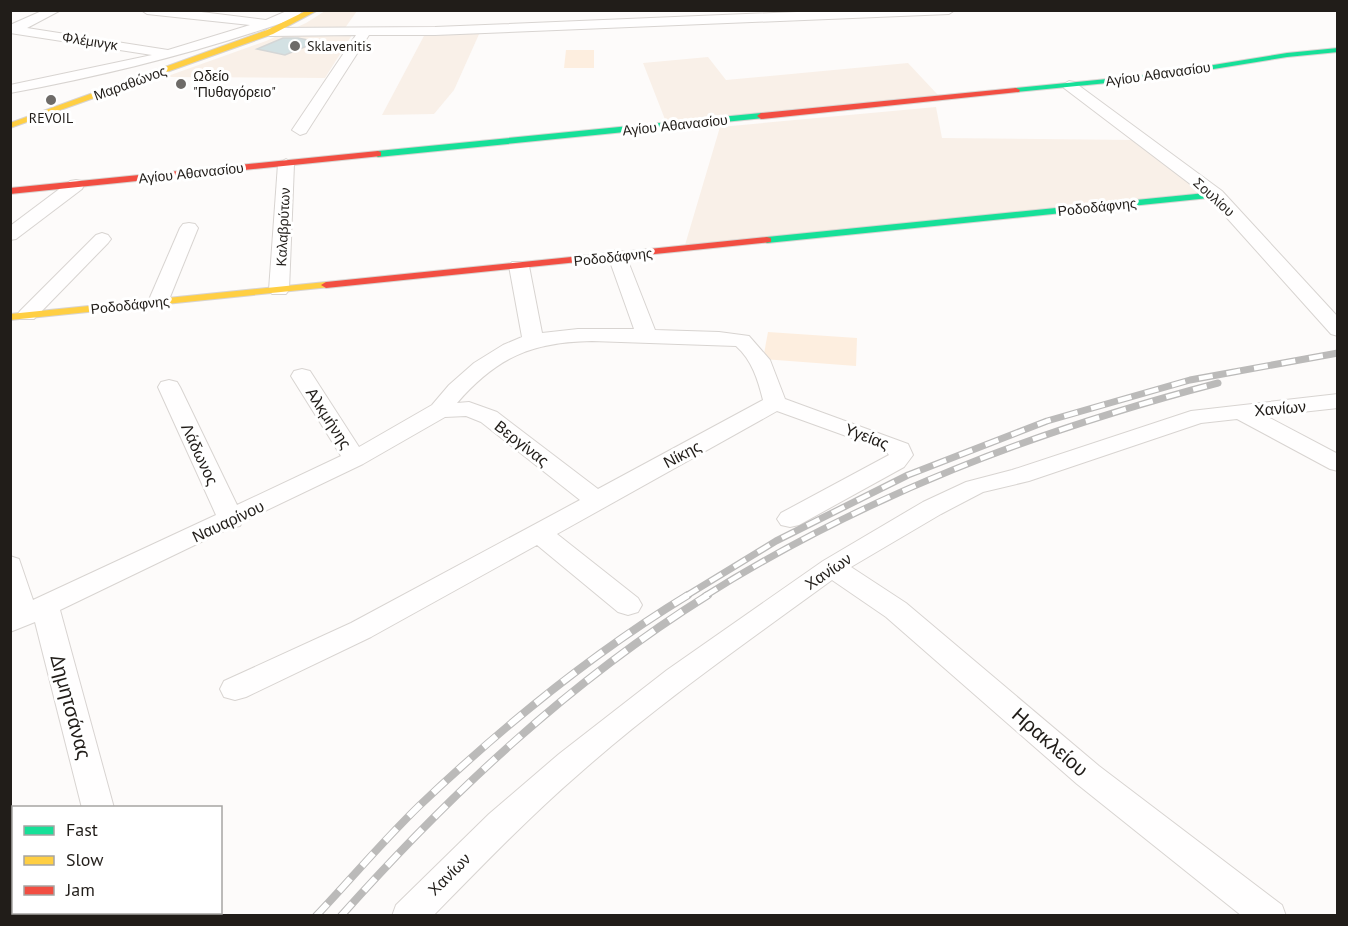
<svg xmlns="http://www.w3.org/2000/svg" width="1348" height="926" font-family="'PT Sans',sans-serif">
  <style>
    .built { fill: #f9f0e8 }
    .green { fill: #fdeedf }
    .building { fill: #d3e1e3; stroke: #d4d6d6; stroke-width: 1.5 }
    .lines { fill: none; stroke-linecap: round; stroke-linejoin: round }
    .street-casing { stroke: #d8d4d1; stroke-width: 2 }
    .fast-casing { stroke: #d8d4d1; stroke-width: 2 }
    .slow-casing { stroke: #d8d4d1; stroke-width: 2 }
    .jam-casing { stroke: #d8d4d1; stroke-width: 2 }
    .street { fill: #fffefe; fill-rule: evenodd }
    .fast { fill: #16e098; fill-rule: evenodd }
    .slow { fill: #ffcf43; fill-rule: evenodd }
    .jam { fill: #f24e42; fill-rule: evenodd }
    .rail-far1-casing { stroke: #bbbab9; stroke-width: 7 }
    .rail-casing { stroke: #bbbab9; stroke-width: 8 }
    .rail-far1 { stroke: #fff; stroke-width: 4.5; stroke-dasharray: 14; stroke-linecap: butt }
    .rail { stroke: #fff; stroke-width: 6; stroke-dasharray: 17; stroke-linecap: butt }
    .poi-dot { fill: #6e6b68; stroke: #fff; stroke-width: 2 }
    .labels { text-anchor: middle; stroke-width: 6; stroke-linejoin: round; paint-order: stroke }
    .far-street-label { font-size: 14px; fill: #211d19; stroke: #fff }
    .far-poi-label { font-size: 14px; fill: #211d19; stroke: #fff; text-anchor: start }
    .street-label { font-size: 16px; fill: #211d19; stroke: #fff }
    .near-street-label { font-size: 20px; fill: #211d19; stroke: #fff }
  </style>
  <rect width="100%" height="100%" fill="#fdfbfa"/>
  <!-- built -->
  <g class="built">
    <path d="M325,11h32l-17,24h12l-27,43 -160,-1 101,-36 40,-18z"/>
    <path d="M480,32l-26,58 -20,24 -52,1 43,-81z"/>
    <path d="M708,57l18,23 182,-17 30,32 -272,27 -23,-59z"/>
    <path d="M936,107l6,31 194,2 71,52 -522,53 35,-118z"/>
  </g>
  <!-- green -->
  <g class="green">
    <path d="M566,50h28v18h-30z"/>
    <path d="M768,332l89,6 -1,28 -93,-7z"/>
  </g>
  <!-- building -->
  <path class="building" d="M283,38h15l19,4 -32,13 -28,-6z"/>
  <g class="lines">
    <!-- street casing -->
    <g class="street-casing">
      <g id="street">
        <path d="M44,10h17l-34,18 141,22 82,-25 -103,-11 -6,-4h44l81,10 23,-10h14l-7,8c-93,33 -188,57 -286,75v-8l142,-30 -142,-22v-8z"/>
        <path d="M844,10h111l-6,4 -514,21h-66l-63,98 -6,2 -8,-5 64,-95 -86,1 -7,-4 7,-4 165,-1z"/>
        <path d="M1069,81l5,1 148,109 116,126v19l-7,-2 -121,-135 -146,-111 -2,-3z"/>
        <path d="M286,159l8,5 -5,126 -3,4h-14l-3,-4 9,-126z"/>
        <path d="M76,180l6,1 2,4 -2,4 -66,50 -6,1v-14l60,-45z"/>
        <path d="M189,223l6,1 3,4 -30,74 -3,4h-14l-3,-4 32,-74 3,-4z"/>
        <path d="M102,233l6,2 3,4 -3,4 -74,76h-14l-3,-4 3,-4 76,-76z"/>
        <path d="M617,250l7,2 2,4 29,74 64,2 30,4 21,24 15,39 123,45 5,11 -9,12 -105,58 -9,2 -9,-2 -4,-6 4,-6 108,-58 -4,-5 -108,-39 -220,123 81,64 4,7 -4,7 -10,3 -10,-3 -81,-67 -166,92 -125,60 -11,3 -11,-3 -4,-8 4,-8 127,-58 229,-123 -99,-78 -15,-6 -21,1 -82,47 -121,58 -2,4 -10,2 -170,82 54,198h-32l-47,-186 -25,10v-76l9,3 14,41 183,-85 -58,-128 3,-5 8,-2 8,2 3,5 57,118 104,-49 -50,-80 3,-5 8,-2 8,2 49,76 73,-42 17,-20 25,-22 29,-18 19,-8 -13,-71 3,-4h14l3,4 13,67 36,-4h56l-26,-73 2,-4zM592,341l144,5c16,14 22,34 27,54l-165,89 -101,-77 -28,-10 -12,1c40,-46 75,-61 135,-62z"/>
        <path d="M1338,394v14l-72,8 72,38v17l-8,-2 -93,-50 -36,4 -172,58 -46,11 -42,22 -90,53 55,36 193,163 183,139 4,11h-44l-165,-132 -191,-167 -54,-37c-85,62 -173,123 -252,193 -52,45 -99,94 -147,143h-41l4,-11 93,-91 70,-60 108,-84 156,-109 100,-59 43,-20 46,-12 179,-59z"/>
        <path d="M108,912h36l1,4h-36z"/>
      </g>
    </g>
    <!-- fast casing -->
    <g class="fast-casing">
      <g id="fast">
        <path d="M1338,48v4l-51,5 -129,21 -142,14 -4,-2 4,-2 142,-14 129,-21z"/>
        <path d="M761,113l3,1v4l-386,39 -5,-3 5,-3z"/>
        <path d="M1216,192l5,3 -2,2 -452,46 -5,-3 5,-3z"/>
      </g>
    </g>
    <!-- slow casing -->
    <g class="slow-casing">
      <g id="slow">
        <path d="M308,10h10l-45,24 -263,94v-5l257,-93z"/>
        <path d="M326,282l4,1v4l-320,33v-6z"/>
      </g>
    </g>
    <!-- jam casing -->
    <g class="jam-casing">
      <g id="jam">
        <path d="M1016,88l4,2 -1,2 -258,27 -4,-3 4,-3z"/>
        <path d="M378,151l3,1v4l-371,38v-6z"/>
        <path d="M767,237l4,1v4l-445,46 -5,-3 5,-3z"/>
      </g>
    </g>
    <!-- street -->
    <use href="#street" class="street"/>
    <!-- fast -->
    <use href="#fast" class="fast"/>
    <!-- slow -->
    <use href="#slow" class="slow"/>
    <!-- jam -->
    <use href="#jam" class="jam"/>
    <!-- rail-far1 casing -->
    <g class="rail-far1-casing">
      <g id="rail-far1">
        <path d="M686,596l90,-55 132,-66 139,-54 143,-41 148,-27"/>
        <path d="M705,596c161,-101 330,-165 513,-213"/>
      </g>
    </g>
    <!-- rail casing -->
    <g class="rail-casing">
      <g id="rail">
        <path d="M316,916c34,-36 67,-75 103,-110 82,-78 172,-152 269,-211"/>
        <path d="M341,916c109,-122 228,-234 367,-321"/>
      </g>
    </g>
    <!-- rail-far1 -->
    <use href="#rail-far1" class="rail-far1"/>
    <!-- rail -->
    <use href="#rail" class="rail"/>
  </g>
  <!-- markers -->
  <g class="poi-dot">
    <circle cx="295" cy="46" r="6"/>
    <circle cx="181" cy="84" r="6"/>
    <circle cx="51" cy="100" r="6"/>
  </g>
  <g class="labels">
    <!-- far-street labels -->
    <g class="far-street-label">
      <text transform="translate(90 41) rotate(9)" y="5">Φλέμινγκ</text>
      <text transform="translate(1158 74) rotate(-8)" y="5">Αγίου Αθανασίου</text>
      <text transform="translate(130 83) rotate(-20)" y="5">Μαραθώνος</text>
      <text transform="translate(675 125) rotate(-6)" y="5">Αγίου Αθανασίου</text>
      <text transform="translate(191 173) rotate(-6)" y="5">Αγίου Αθανασίου</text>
      <text transform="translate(1214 197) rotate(42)" y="5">Σουλίου</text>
      <text transform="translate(1097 207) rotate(-6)" y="5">Ροδοδάφνης</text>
      <text transform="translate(283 227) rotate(-87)" y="5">Καλαβρύτων</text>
      <text transform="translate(613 257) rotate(-6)" y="5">Ροδοδάφνης</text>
      <text transform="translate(130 305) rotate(-6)" y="5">Ροδοδάφνης</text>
    </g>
    <!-- far-poi labels -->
    <g class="far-poi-label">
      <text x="307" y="51">Sklavenitis</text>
      <text x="193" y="81">Ωδείο<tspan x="193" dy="16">"Πυθαγόρειο"</tspan></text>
      <text x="51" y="123" text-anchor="middle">REVOIL</text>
    </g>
    <!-- street labels -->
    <g class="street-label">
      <text transform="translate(1280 408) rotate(-5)" y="6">Χανίων</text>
      <text transform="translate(329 418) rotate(57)" y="6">Αλκμήνης</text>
      <text transform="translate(867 436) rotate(21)" y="6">Υγείας</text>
      <text transform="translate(522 443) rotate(38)" y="6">Βεργίνας</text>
      <text transform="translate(200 454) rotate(65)" y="6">Λάδωνος</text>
      <text transform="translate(682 454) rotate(-28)" y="6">Νίκης</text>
      <text transform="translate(228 521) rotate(-25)" y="6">Ναυαρίνου</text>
      <text transform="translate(828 571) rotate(-34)" y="6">Χανίων</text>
      <text transform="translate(449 874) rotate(-45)" y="6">Χανίων</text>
    </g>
    <!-- near-street labels -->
    <g class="near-street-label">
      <text transform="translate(71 707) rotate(75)" y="7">Δημητσάνας</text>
      <text transform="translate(1050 742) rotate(41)" y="7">Ηρακλείου</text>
    </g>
  </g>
  <!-- border -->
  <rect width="1348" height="926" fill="none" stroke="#211d19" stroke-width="24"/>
  <!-- legend -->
  <rect x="12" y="806" width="210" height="108" fill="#ffffff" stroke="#a6a5a3" stroke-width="1.5"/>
  <rect x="24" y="826" width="30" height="9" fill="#16e098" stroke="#a6a5a3" stroke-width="1.5"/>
  <text x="66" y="836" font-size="18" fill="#211d19">Fast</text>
  <rect x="24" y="856" width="30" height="9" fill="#ffcf43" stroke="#a6a5a3" stroke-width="1.5"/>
  <text x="66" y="866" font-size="18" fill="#211d19">Slow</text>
  <rect x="24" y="886" width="30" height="9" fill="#f24e42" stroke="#a6a5a3" stroke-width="1.5"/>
  <text x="66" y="896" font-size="18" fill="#211d19">Jam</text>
</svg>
